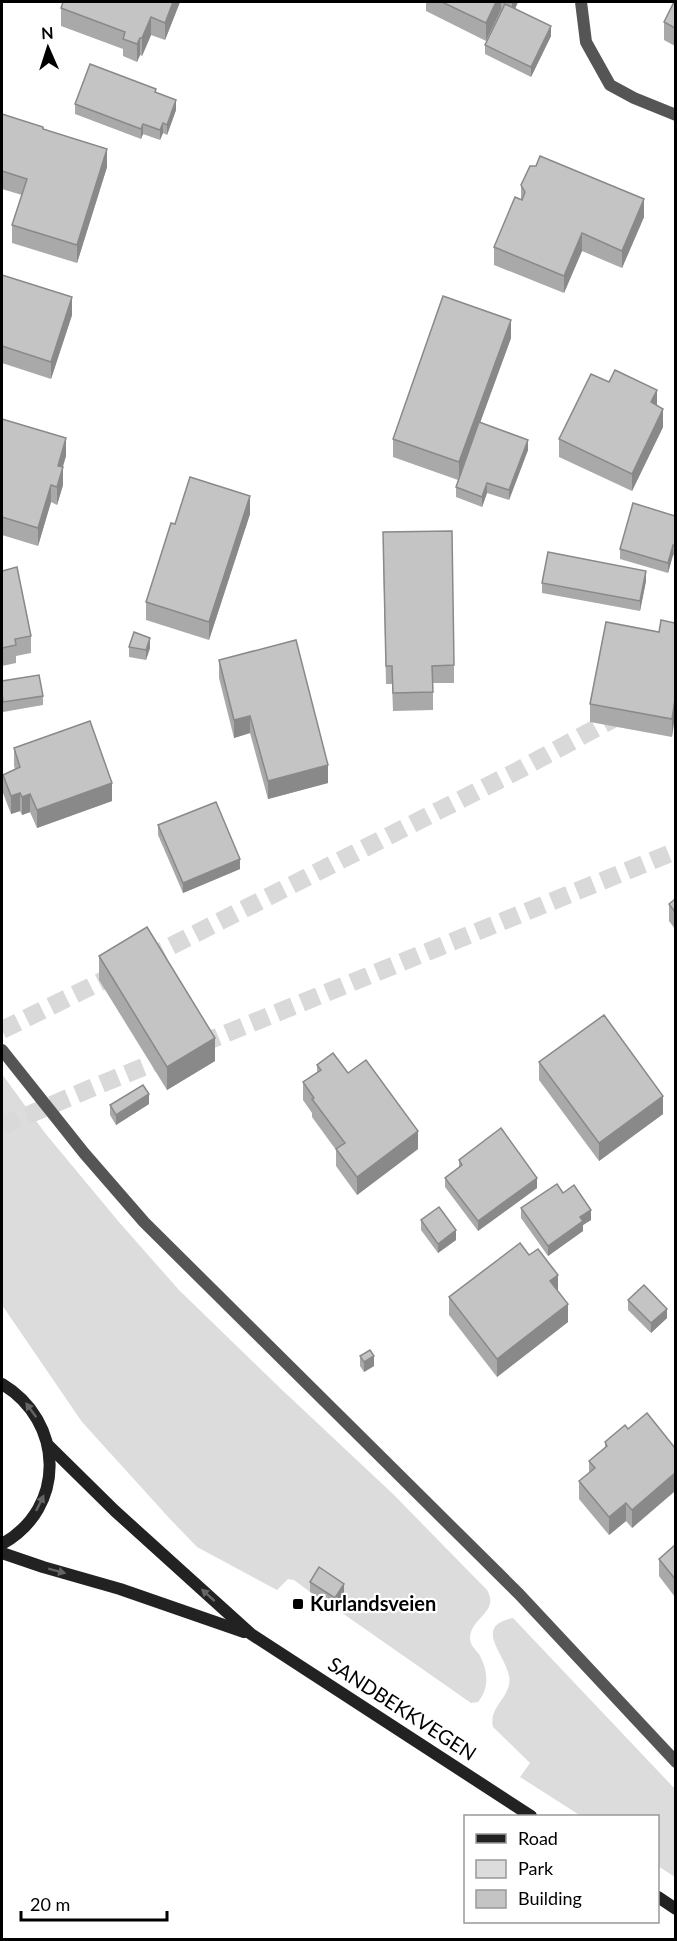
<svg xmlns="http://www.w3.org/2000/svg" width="677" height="1941" font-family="Lato,sans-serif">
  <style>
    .green { fill: #dcdcdc }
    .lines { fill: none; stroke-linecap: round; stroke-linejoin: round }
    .motorway-tunnel { stroke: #d9d9d9; stroke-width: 18; stroke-dasharray: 18 9; stroke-linecap: butt }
    .service { stroke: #555; stroke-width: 12 }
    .secondary { stroke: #222; stroke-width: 12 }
    .wall { fill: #a9a9a9 }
    .shaded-wall { fill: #898989 }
    .building { fill: #c4c4c4; stroke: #898989; stroke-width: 1.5 }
    .oneway { fill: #646464 }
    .poi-dot { fill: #000; stroke: #fff; stroke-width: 2 }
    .labels { text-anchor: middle; stroke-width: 4.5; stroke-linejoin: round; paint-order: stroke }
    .poi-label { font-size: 20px; font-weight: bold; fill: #000; stroke: #fff; text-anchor: start }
    .street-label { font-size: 20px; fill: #000; stroke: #fff }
  </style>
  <rect width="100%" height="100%" fill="#fff"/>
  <!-- green -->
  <g class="green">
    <path d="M2,1074l43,59 74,89 60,68 101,98 113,106 94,96c13,22 -16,27 -17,48 0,7 5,11 9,16 9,16 11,33 -1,48l-7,1 -136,-95 9,-14 -26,-16 -8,14 -16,-12 -6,-1 -11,11 -80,-43 -27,-28 -88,-97 -80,-117z"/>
    <path d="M513,1618l162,171v88l-17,-11v-50h-77l-61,-39 10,-14 -37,-36c-4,-18 12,-26 16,-42 6,-24 -42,-58 4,-67z"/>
  </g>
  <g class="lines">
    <!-- motorway-tunnel -->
    <g class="motorway-tunnel">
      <path d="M2,1030l88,-43 429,-217 105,-57"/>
      <path d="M2,1126l92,-39 582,-236"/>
    </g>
    <!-- service -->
    <g class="service">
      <path d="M581,2l5,40 24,43 24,13 42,17"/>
      <path d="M2,1050l82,103 60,69 375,372 157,168"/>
    </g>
    <!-- secondary -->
    <g class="secondary">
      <path d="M2,1384c62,37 65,124 0,160"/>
      <path d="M49,1446l66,65 136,123 280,182"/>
      <path d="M2,1553l41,14 77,22 124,43"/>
      <path d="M658,1897l18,12"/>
    </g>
  </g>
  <!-- wall -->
  <g class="wall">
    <path d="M63,2h117l-15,38 -14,-5 -9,21 -2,-1 -3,7 -14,-6v-7l-62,-23v-18z"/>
    <path d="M426,2h92l-3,7 36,27 -20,41 -46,-23v-9l17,-35h-1l-15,31 -60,-30z"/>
    <path d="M675,2v44l-11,-6v-18z"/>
    <path d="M156,92l20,18 -9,25 -4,-2 -3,7 -17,-6 -2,5 -66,-25v-10z"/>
    <path d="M2,114l41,15 64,38 -30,96 -65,-20v-18l10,-30 -20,-6z"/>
    <path d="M521,185l123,32 -22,51 -40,-17 -18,42 -70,-28v-18l27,-47z"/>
    <path d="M2,275l70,40 -21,64 -49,-16z"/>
    <path d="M511,338l-31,85 48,27 -19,50 -22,-7 -5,14 -26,-10v-10l2,-7 -65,-23v-18z"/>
    <path d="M657,405l6,22 -31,64 -73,-34v-18z"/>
    <path d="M2,419l64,37 -4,11 1,18 -6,20 -6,-3 -13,44 -36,-11z"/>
    <path d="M250,514l-41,126 -63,-20v-18l29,-78z"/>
    <path d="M675,516v40l-2,-1 -5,18 -48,-14v-10z"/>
    <path d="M383,550l71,115v18h-21v27l-40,1 -1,-27h-6z"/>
    <path d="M2,571l29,65v17l-15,3v7l-14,3z"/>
    <path d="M646,581l-6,30 -98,-18v-10z"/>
    <path d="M675,623l-3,114 -82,-15v-18l69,-72z"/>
    <path d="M129,647l21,1 -4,12 -17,-3z"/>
    <path d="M219,660l109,123 -60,16 -18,-66 -16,5 -15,-60z"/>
    <path d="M2,681l41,15v9l-40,7 -1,-9z"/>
    <path d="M14,748l98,53 -75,27 -7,-16 -8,3 -2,-4 -9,3 -8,-21v-18l12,-6 -1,-3z"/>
    <path d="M158,825l82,44 -57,24 -25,-58z"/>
    <path d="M675,899v30l-6,-8v-17z"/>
    <path d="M99,956l116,105 -48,29 -68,-110z"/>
    <path d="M539,1062l124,52 -64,47 -60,-81z"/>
    <path d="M317,1065l31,8 70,76 -61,46 -21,-29v-16l-24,-33v-4l-9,-13v-18l14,-10z"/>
    <path d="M149,1104l-33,21 -6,-10v-10z"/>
    <path d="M459,1160l78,28 -59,43 -33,-44v-9l14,-10z"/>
    <path d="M563,1193l28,27 -8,5v6l-35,25 -27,-38v-10z"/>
    <path d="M421,1220l35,20 -18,13 -17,-23z"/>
    <path d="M558,1291l10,31 -71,55 -48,-62v-18z"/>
    <path d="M628,1300l39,18 -16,15 -23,-23z"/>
    <path d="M360,1356l14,10 -10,6 -4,-6z"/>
    <path d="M628,1429l47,19v43l-43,37 -6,-7 -17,14 -30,-36v-18l10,-8v-12l16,-13v-6z"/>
    <path d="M675,1545v52l-16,-21v-17z"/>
    <path d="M310,1582l34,12 -9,14 -25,-16z"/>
  </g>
  <!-- shaded-wall -->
  <g class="shaded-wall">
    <path d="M173,2h7l-15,38v-17z"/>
    <path d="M496,2h5v8l-15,31v-18z"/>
    <path d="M512,2h6l-6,13z"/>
    <path d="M151,17v18l-9,21v-18z"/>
    <path d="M551,26v10l-20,41v-10z"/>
    <path d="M140,38v17l-3,7v-18z"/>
    <path d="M176,100v10l-9,25v-10z"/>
    <path d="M163,123v10l-3,7v-10z"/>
    <path d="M143,124v10l-2,5v-10z"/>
    <path d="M107,149v18l-30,96v-18z"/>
    <path d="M644,199v18l-22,51v-17z"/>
    <path d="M582,233v18l-18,42v-17z"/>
    <path d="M72,297v18l-21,64v-17z"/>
    <path d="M511,320v18l-52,142v-18z"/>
    <path d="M657,390v18l-6,-6z"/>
    <path d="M663,409v18l-31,64v-17z"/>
    <path d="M66,438v18l-8,28v-18z"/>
    <path d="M528,440v10l-19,50v-10z"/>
    <path d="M63,467v18l-6,20v-18z"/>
    <path d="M487,483v10l-5,14v-10z"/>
    <path d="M51,485v17l-13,44v-18z"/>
    <path d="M250,496v18l-41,126v-18z"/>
    <path d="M673,545v10l-5,18v-10z"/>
    <path d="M646,571v10l-6,30v-10z"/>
    <path d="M150,638v10l-4,12v-10z"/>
    <path d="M675,699v17l-3,21v-18z"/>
    <path d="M250,716v17l-16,5v-18z"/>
    <path d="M328,765v18l-60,16v-18z"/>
    <path d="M112,783v18l-75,27v-18z"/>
    <path d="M20,793v18l-9,3v-18z"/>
    <path d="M30,794v18l-8,3v-18z"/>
    <path d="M240,859v10l-57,24v-10z"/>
    <path d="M215,1038v23l-48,29v-23z"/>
    <path d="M149,1094v10l-33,21v-10z"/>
    <path d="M663,1096v18l-64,47v-18z"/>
    <path d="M418,1131v18l-61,46v-18z"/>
    <path d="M537,1178v10l-59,43v-10z"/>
    <path d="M591,1210v10l-8,5v6l-35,25v-10l32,-29z"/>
    <path d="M456,1230v10l-18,13v-9z"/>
    <path d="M558,1275v18l-8,-12z"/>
    <path d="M568,1304v18l-71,55v-18z"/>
    <path d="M667,1309v9l-16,15v-10z"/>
    <path d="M374,1356v10l-10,6v-10z"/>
    <path d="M675,1473v18l-43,37v-18z"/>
    <path d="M626,1503v18l-17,14v-18z"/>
    <path d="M344,1584v10l-9,14v-10z"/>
  </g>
  <!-- building -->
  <g class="building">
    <path d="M63,2h110l-8,21 -14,-6 -9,21h-2l-3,6 -14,-5 2,-7 -64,-24z"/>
    <path d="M442,2h54l-10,21z"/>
    <path d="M674,2h1v26l-11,-6z"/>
    <path d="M505,4l46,22 -20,41 -46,-22z"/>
    <path d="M90,64l66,25 -1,3 21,8 -9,25 -4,-2 -3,7 -17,-6 -2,5 -66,-25z"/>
    <path d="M2,114l41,13v2l64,20 -30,96 -65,-20 15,-46 -25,-8z"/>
    <path d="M540,156l104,43 -22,52 -40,-18 -18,43 -70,-29 21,-50 7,3 3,-8 -4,-7 9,-19h6z"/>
    <path d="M2,275l70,22 -21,65 -49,-16z"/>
    <path d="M443,296l68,24 -52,142 -66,-23z"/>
    <path d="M615,370l42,20 -6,12 12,7 -31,65 -73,-35 32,-65 18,8z"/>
    <path d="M2,419l64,19 -8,28 5,1 -6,20 -6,-2 -13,43 -36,-11z"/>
    <path d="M479,422l49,18 -19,50 -22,-7 -5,14 -26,-10z"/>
    <path d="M190,477l60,19 -41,126 -63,-20 25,-79 4,1z"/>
    <path d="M633,503l42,13v30l-2,-1 -5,18 -48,-14z"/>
    <path d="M452,531l2,134 -22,1 1,26 -40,1 -1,-27h-6l-3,-134z"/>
    <path d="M548,552l98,19 -6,30 -98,-18z"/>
    <path d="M17,567l14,69 -16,3 1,6 -14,3v-77z"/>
    <path d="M661,620l14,3v76l-3,20 -82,-15 16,-82 53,10z"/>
    <path d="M134,632l16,6 -4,12 -17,-3z"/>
    <path d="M296,640l32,125 -60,16 -18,-65 -16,4 -15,-60z"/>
    <path d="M39,675l4,21 -40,6 -1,-9v-12z"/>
    <path d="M90,721l22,62 -75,27 -7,-16 -8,3 -2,-4 -9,3 -8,-21 17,-8 -6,-19z"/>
    <path d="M216,802l24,57 -57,24 -25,-58z"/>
    <path d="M675,899v13l-6,-8z"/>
    <path d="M147,927l68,111 -48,29 -68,-111z"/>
    <path d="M604,1015l59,81 -64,47 -60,-81z"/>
    <path d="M333,1053l15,20 18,-13 52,71 -61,46 -21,-28 9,-6 -33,-44 2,-1 -11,-16 18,-12 -4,-5z"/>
    <path d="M143,1085l6,9 -33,21 -6,-10z"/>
    <path d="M501,1128l36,50 -59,43 -33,-43 17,-13 -3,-5z"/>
    <path d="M557,1184l6,9 11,-8 17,25 -11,7 3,4 -35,25 -27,-38z"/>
    <path d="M439,1207l17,23 -18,14 -17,-24z"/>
    <path d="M520,1243l9,12 9,-6 20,26 -8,6 18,23 -71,55 -48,-62z"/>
    <path d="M644,1285l23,24 -16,14 -23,-23z"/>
    <path d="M370,1350l4,6 -10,6 -4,-6z"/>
    <path d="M647,1413l28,35v25l-43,37 -6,-7 -17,14 -30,-36 16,-13 -6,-7 18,-15 -2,-4 20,-17 3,4z"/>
    <path d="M675,1545v34l-16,-20z"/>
    <path d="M319,1567l25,17 -9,14 -25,-16z"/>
  </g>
  <!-- one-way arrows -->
  <defs><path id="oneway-solid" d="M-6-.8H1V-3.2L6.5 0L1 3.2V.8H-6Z" transform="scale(1.5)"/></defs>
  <g class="oneway">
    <use href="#oneway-solid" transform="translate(31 1410) rotate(-126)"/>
    <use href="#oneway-solid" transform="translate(40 1503) rotate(-64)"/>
    <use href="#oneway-solid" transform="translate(57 1571) rotate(15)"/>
    <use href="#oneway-solid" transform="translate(208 1595) rotate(-138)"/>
  </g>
  <!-- markers -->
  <rect class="poi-dot" x="292" y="1598" width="12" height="12" rx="3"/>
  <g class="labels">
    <!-- poi labels -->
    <g class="poi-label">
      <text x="310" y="1611">Kurlandsveien</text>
    </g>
    <!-- street labels -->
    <g class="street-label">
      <text transform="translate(402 1709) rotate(33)" y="7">SANDBEKKVEGEN</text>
    </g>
  </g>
  <!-- border -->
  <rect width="677" height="1941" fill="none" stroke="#000000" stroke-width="6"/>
  <!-- legend -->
  <rect x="464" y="1815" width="195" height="108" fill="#ffffff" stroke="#999999" stroke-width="1.5"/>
  <rect x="476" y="1834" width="30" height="9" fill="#222222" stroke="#999999" stroke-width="1.5"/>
  <text x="518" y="1845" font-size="18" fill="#000000">Road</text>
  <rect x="476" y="1860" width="30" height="18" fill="#dcdcdc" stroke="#999999" stroke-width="1.5"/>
  <text x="518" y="1875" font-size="18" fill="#000000">Park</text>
  <rect x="476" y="1890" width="30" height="18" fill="#c4c4c4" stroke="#999999" stroke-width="1.5"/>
  <text x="518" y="1905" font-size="18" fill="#000000">Building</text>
  <!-- north arrow -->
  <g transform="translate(48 48) rotate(357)" stroke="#ffffff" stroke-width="4.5" paint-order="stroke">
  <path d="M0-4.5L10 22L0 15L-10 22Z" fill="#000000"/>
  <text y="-9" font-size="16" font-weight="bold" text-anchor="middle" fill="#000000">N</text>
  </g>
  <!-- scale -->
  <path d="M21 1911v9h146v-9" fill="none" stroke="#000000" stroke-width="3"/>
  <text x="30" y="1911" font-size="18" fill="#000000" stroke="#ffffff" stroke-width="4.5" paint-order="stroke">20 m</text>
</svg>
